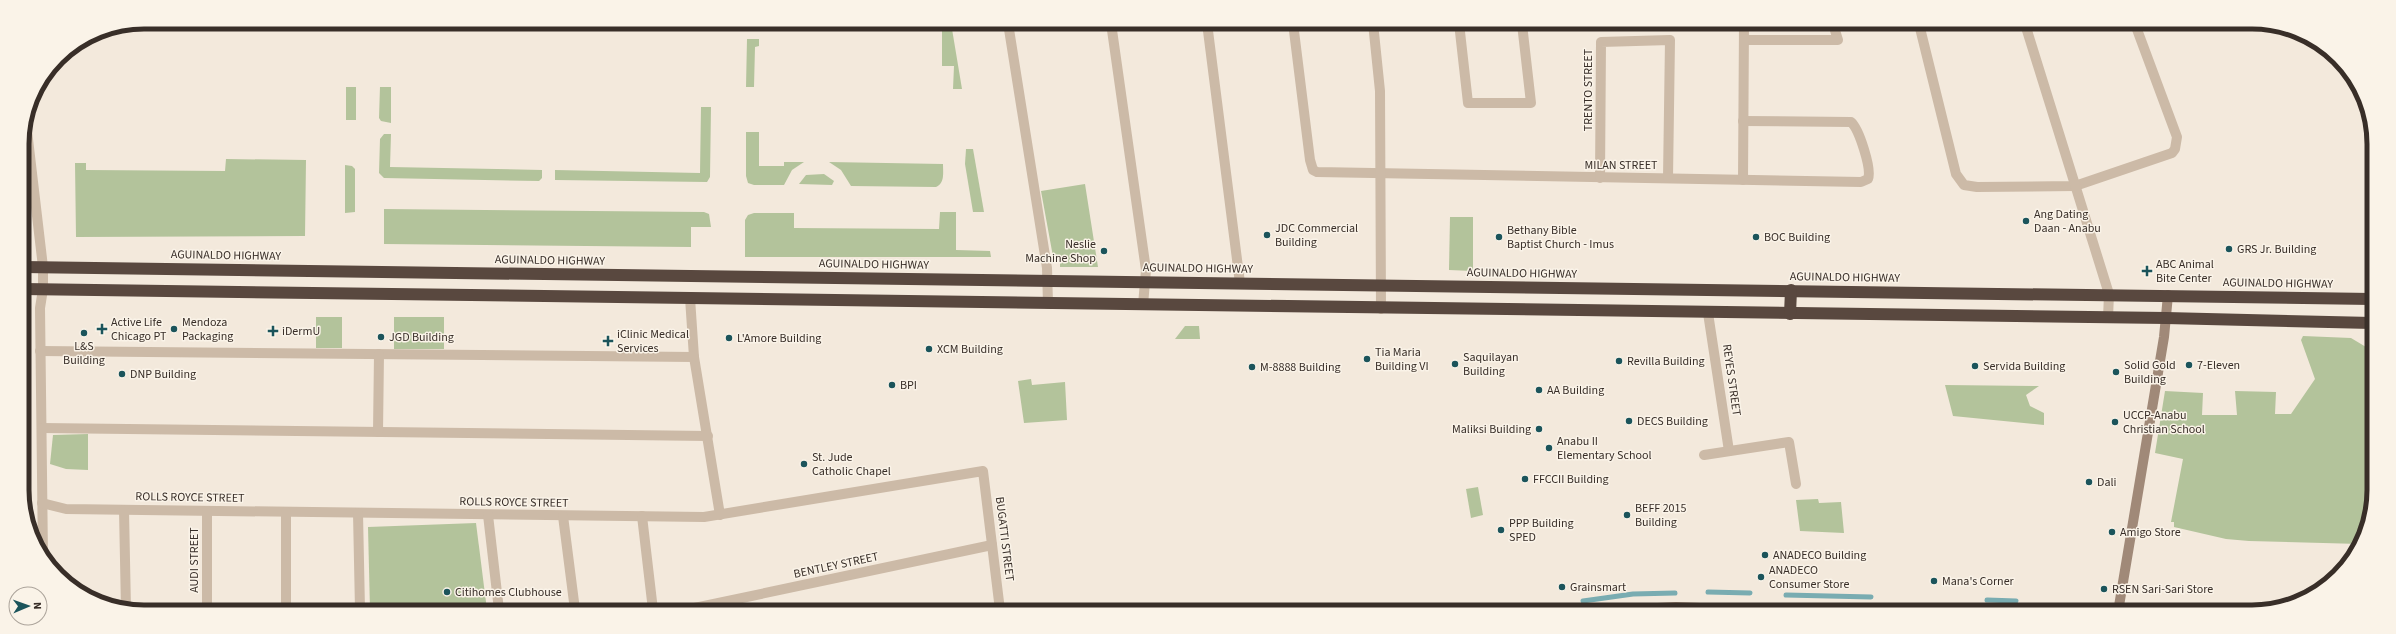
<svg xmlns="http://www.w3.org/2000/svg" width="2396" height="634" font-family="'Source Sans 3',sans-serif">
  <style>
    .green { fill: #b3c39b }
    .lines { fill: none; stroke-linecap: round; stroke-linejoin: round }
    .stream { stroke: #79acb1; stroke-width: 5 }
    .street { stroke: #ccbaa7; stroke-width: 10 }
    .secondary { stroke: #a08978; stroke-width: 10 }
    .highway { stroke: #59483f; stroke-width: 12 }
    .poi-dot { fill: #1b545b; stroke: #faf3e8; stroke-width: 1.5 }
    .labels { text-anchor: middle; stroke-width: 3; stroke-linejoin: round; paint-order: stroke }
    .street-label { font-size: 12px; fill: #382e28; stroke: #faf3e8 }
    .poi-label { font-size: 12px; fill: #382e28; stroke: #faf3e8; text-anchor: start }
    .rim { fill: none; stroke: #382e28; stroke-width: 5 }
  </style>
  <rect width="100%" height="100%" fill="#f3e9dc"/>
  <!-- green -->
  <g class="green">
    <path d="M942,23h9l11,66h-9l1,-23h-12z"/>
    <path d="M747,39h12v7l-4,1 -1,40h-8z"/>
    <rect x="346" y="87" width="10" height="33"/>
    <path d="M380,87h11v36l-10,-2 -2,-3z"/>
    <path d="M701,107h10l-1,70 -3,5 -152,-2v-10l145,3z"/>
    <path d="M746,132h13v34h25v-4h20l-12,8 -8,15h-30l-6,-2 -2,-7z"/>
    <path d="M384,134h7l-1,33 152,3v8l-3,3 -155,-3 -5,-5 1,-34z"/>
    <path d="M966,149h7l11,63h-11l-8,-48z"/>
    <path d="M226,159l80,1 -1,76 -229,1 -1,-74h11v7l139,1z"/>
    <path d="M829,162l114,2c0,9 2,19 -7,23l-85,-1 -10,-16z"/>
    <path d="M345,165l7,1 3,3v43l-10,1z"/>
    <path d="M824,174l10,7 -2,4 -33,-1 7,-9z"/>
    <path d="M1085,184l13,83h-38v-5h-6l-13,-71z"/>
    <path d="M384,209l320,3 5,2 2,13h-20v20l-307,-3z"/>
    <path d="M940,212h16v38l34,1 1,6h-246v-37l3,-5 6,-2h40v15l145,1z"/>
    <path d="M1450,217h23v54l-24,-1z"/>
    <rect x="316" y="317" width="26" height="31"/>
    <rect x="394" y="317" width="50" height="32"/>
    <path d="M1185,326h14l1,13h-25z"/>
    <path d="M2303,336l48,2 15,9 6,-4v171l-12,30 -111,-3 -23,-2 -52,-12v-5h-3l12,-63 -28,-6 10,-62 38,2 -1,22h35l-2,-24 41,1 -1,22h16l24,-35 -14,-39z"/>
    <path d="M23,348l3,78 -2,1z"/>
    <path d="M1031,379l1,6 33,-3 2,38 -43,3 -6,-42z"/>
    <path d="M1945,385l94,1 -13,9 4,11 14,7v12l-91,-9z"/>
    <path d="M88,434v36l-22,-1 -16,-5 3,-29z"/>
    <path d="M1478,487l5,28 -12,3 -5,-29z"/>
    <path d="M1818,499l1,4 22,-1 3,31 -44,-2 -4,-31z"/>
    <path d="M476,523l11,87h-117l-2,-83z"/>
  </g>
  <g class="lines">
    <!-- stream -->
    <g class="stream">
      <path d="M1708,592l42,1"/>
      <path d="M1786,595l85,2"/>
      <path d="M1987,600l29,1"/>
      <path d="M1583,601l50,-7 42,-1"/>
    </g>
    <!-- street -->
    <g class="street">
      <path d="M1008,23l39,245 1,36"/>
      <path d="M1111,23l35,247 -3,35"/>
      <path d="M1207,23l33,260"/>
      <path d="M1293,23l17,137 3,10 4,2 544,10 7,-3c4,-10 -9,-50 -17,-57l-108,-1"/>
      <path d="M1373,23l7,68 1,218"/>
      <path d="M1459,23l9,80h63l-9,-79"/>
      <path d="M1919,24l37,150 8,11 13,2 98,-1 97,-33 3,-4 2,-12 -42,-113"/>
      <path d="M2025,24l84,270 -1,24"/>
      <path d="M1744,40h94l-5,-16"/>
      <path d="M26,122l17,145v22l-3,19 3,249"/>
      <path d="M1600,178l1,-136 69,-2 -2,138"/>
      <path d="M1743,180l1,-156"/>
      <path d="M690,298l4,59 26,158"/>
      <path d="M1708,313l21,138"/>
      <path d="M40,351l654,6"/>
      <path d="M42,428l666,8"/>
      <path d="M378,432l1,-78"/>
      <path d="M1704,455l85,-13 7,42"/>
      <path d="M42,503l24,6 638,8 279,-46 17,139"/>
      <path d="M124,510l2,100"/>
      <path d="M207,511v99"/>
      <path d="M358,513l2,97"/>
      <path d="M488,515l11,95"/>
      <path d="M563,516l12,94"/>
      <path d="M642,516l11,94"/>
      <path d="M286,610v-98"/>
      <path d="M685,610l307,-65"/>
    </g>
    <!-- secondary -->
    <g class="secondary">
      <path d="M1602,611l74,-4 95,4"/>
      <path d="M2118,612l46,-275 4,-42"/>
    </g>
    <!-- highway -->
    <g class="highway">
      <path d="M23,267l2349,32"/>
      <path d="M23,289l2143,29 206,5"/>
      <path d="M1790,314l1,-24"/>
    </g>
  </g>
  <!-- markers -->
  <g class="poi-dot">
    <circle cx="2026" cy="221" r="4"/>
    <circle cx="1267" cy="235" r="4"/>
    <circle cx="1499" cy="237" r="4"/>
    <circle cx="1756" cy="237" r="4"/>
    <circle cx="2229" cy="249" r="4"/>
    <circle cx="1104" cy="251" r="4"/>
    <path d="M2145 265h4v4h4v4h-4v4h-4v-4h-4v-4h4z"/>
    <path d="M100 323h4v4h4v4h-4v4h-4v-4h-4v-4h4z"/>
    <circle cx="174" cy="329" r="4"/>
    <path d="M271 325h4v4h4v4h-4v4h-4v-4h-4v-4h4z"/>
    <circle cx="84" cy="333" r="4"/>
    <circle cx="381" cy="337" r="4"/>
    <circle cx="729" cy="338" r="4"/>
    <path d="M606 335h4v4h4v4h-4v4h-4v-4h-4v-4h4z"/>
    <circle cx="929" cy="349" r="4"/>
    <circle cx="1367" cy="359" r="4"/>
    <circle cx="1619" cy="361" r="4"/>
    <circle cx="1455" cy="364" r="4"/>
    <circle cx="2189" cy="365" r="4"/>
    <circle cx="1975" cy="366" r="4"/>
    <circle cx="1252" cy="367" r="4"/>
    <circle cx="2116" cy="372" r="4"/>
    <circle cx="122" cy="374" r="4"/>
    <circle cx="892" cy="385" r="4"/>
    <circle cx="1539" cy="390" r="4"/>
    <circle cx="1629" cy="421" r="4"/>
    <circle cx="2115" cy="422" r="4"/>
    <circle cx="1539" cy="429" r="4"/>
    <circle cx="1549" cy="448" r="4"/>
    <circle cx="804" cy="464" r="4"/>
    <circle cx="1525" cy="479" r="4"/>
    <circle cx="2089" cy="482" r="4"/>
    <circle cx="1627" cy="515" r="4"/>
    <circle cx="1501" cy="530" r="4"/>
    <circle cx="2112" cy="532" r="4"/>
    <circle cx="1765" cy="555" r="4"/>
    <circle cx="1761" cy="577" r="4"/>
    <circle cx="1934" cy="581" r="4"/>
    <circle cx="1562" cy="587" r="4"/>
    <circle cx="2104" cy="589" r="4"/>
    <circle cx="447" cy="592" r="4"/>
  </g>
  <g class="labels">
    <!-- street labels -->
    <g class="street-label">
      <text transform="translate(1588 90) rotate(-90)" y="4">TRENTO STREET</text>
      <text x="1621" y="169">MILAN STREET</text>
      <text transform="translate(226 255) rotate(1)" y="4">AGUINALDO HIGHWAY</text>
      <text transform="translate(550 260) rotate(1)" y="4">AGUINALDO HIGHWAY</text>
      <text transform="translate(874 264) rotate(1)" y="4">AGUINALDO HIGHWAY</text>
      <text transform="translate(1198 268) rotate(1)" y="4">AGUINALDO HIGHWAY</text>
      <text transform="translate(1522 273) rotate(1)" y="4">AGUINALDO HIGHWAY</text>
      <text transform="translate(1845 277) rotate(1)" y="4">AGUINALDO HIGHWAY</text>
      <text transform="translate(2278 283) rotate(1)" y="4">AGUINALDO HIGHWAY</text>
      <text transform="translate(1732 380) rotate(82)" y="4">REYES STREET</text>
      <text transform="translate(190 497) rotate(1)" y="4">ROLLS ROYCE STREET</text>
      <text transform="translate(514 502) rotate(1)" y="4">ROLLS ROYCE STREET</text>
      <text transform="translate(1005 539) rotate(83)" y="4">BUGATTI STREET</text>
      <text transform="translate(194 560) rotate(-90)" y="4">AUDI STREET</text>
      <text transform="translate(836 565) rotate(-12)" y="4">BENTLEY STREET</text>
    </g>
    <!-- poi labels -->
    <g class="poi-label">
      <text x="2034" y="218">Ang Dating<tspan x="2034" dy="14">Daan - Anabu</tspan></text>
      <text x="1275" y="232">JDC Commercial<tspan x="1275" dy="14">Building</tspan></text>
      <text x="1507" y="234">Bethany Bible<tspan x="1507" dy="14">Baptist Church - Imus</tspan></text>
      <text x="1764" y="241">BOC Building</text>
      <text x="1096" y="248" text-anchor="end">Neslie<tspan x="1096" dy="14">Machine Shop</tspan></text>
      <text x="2237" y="253">GRS Jr. Building</text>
      <text x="2156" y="268">ABC Animal<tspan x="2156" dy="14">Bite Center</tspan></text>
      <text x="111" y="326">Active Life<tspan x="111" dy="14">Chicago PT</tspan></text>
      <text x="182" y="326">Mendoza<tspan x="182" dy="14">Packaging</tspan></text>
      <text x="282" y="335">iDermU</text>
      <text x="617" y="338">iClinic Medical<tspan x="617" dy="14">Services</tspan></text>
      <text x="389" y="341">JGD Building</text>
      <text x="737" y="342">L'Amore Building</text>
      <text x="84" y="350" text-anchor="middle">L&amp;S<tspan x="84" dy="14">Building</tspan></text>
      <text x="937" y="353">XCM Building</text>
      <text x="1375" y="356">Tia Maria<tspan x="1375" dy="14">Building VI</tspan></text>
      <text x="1463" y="361">Saquilayan<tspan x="1463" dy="14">Building</tspan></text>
      <text x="1627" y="365">Revilla Building</text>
      <text x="2124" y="369">Solid Gold<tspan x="2124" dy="14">Building</tspan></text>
      <text x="2197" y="369">7-Eleven</text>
      <text x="1983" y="370">Servida Building</text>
      <text x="1260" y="371">M-8888 Building</text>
      <text x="130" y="378">DNP Building</text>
      <text x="900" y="389">BPI</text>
      <text x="1547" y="394">AA Building</text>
      <text x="2123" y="419">UCCP-Anabu<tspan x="2123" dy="14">Christian School</tspan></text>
      <text x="1637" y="425">DECS Building</text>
      <text x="1531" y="433" text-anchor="end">Maliksi Building</text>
      <text x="1557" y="445">Anabu II<tspan x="1557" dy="14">Elementary School</tspan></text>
      <text x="812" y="461">St. Jude<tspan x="812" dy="14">Catholic Chapel</tspan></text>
      <text x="1533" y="483">FFCCII Building</text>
      <text x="2097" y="486">Dali</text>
      <text x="1635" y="512">BEFF 2015<tspan x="1635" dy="14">Building</tspan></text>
      <text x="1509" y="527">PPP Building<tspan x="1509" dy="14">SPED</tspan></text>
      <text x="2120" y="536">Amigo Store</text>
      <text x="1773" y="559">ANADECO Building</text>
      <text x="1769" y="574">ANADECO<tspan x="1769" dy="14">Consumer Store</tspan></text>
      <text x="1942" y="585">Mana's Corner</text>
      <text x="1570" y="591">Grainsmart</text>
      <text x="2112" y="593">RSEN Sari-Sari Store</text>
      <text x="455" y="596">Citihomes Clubhouse</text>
    </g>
  </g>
  <!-- crop -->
  <path d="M0 0H2396V634H0ZM144 29H2252A115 115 0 0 1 2367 144V490A115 115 0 0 1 2252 605H144A115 115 0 0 1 29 490V144A115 115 0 0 1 144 29Z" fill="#faf3e8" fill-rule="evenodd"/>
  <path class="rim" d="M144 29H2252A115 115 0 0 1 2367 144V490A115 115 0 0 1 2252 605H144A115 115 0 0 1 29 490V144A115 115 0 0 1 144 29Z"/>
  <!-- north arrow -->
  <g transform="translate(28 606) rotate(88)"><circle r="19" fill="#faf3e8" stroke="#aca49b"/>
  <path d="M0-3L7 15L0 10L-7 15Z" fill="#1b545b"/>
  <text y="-6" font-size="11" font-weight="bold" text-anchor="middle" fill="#382e28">N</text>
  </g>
</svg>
